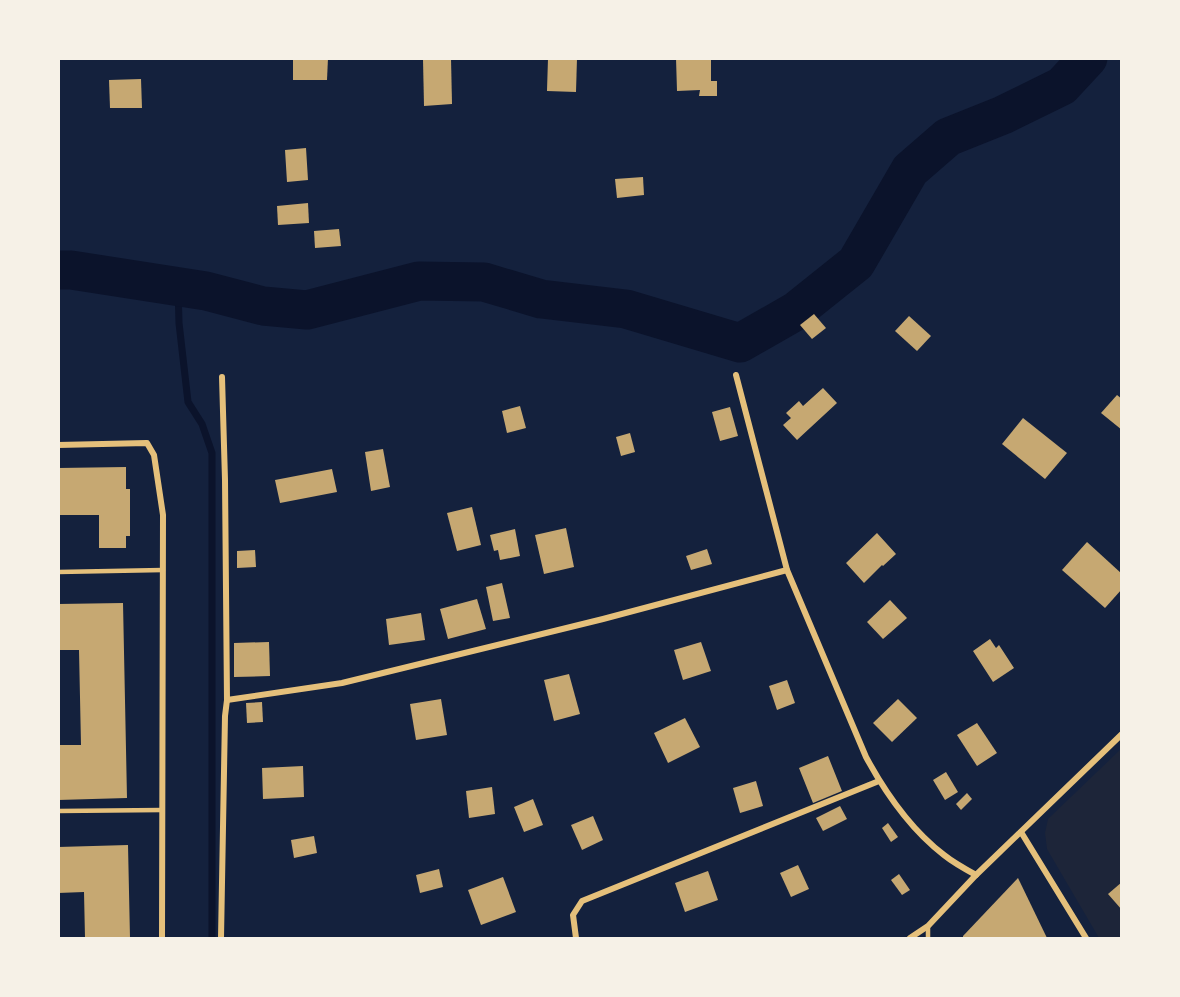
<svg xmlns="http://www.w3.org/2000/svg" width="1180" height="997" font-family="'DejaVu Sans',sans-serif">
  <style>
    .green { fill: #1d2539 }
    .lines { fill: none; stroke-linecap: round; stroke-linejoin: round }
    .stream { stroke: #0b132b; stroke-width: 7 }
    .river { stroke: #0b132b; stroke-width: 39 }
    .building { fill: #c6a872 }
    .service { stroke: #e5c07b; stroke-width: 4.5 }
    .minor { stroke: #e5c07b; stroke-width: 6 }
  </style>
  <rect width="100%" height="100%" fill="#14213d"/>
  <!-- green -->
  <path class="green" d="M1121,749v189h-22l-52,-89 -2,-16 3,-14z"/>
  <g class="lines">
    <!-- stream -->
    <path class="stream" d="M178,287l1,36 9,79 14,22 10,29v485"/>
    <!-- river -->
    <path class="river" d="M58,270h13l135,21 57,15 44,4 112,-29 65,1 57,17 85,10 114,34 56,-32 60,-48 54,-93 38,-33 55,-22 59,-29 26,-28"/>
  </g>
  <!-- building -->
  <g class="building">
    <path d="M293,58h35l-1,22h-34z"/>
    <path d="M451,58l1,46 -28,2 -1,-47z"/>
    <path d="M548,58h29l-1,34 -29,-1z"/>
    <path d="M676,58h35v23h6v15h-18l1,-6 -23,1z"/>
    <path d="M141,79l1,29h-32l-1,-28z"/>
    <path d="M306,148l2,32 -21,2 -2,-32z"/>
    <path d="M643,177l1,18 -27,3 -2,-19z"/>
    <path d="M308,203l1,20 -31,2 -1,-19z"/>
    <path d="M339,229l2,17 -26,2 -1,-17z"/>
    <path d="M814,314l12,14 -14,11 -12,-14z"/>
    <path d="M909,316l22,20 -14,15 -22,-20z"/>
    <path d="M823,388l14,15 -40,37 -14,-15 8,-7 -5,-5 13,-12 4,5z"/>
    <path d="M1117,395l5,4v31l-21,-17z"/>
    <path d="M520,406l6,22 -19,5 -5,-22z"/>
    <path d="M730,407l8,29 -18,5 -8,-29z"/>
    <path d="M1023,418l44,35 -22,26 -43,-35z"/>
    <path d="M630,433l5,19 -14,4 -5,-19z"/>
    <path d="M383,449l7,38 -19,4 -6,-39z"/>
    <path d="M126,467v22h4v47h-4v12h-27v-33h-41v-47z"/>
    <path d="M332,469l5,23 -57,11 -5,-23z"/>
    <path d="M472,507l9,38 -24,6 -10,-38z"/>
    <path d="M566,528l8,39 -30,7 -9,-39z"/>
    <path d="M515,529l5,27 -20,4 -2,-10 -4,1 -4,-16z"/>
    <path d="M877,533l19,21 -13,12 -1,-1 -18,18 -18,-20z"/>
    <path d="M1087,542l35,32v15l-17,19 -43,-38z"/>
    <path d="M707,549l5,15 -21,6 -5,-14z"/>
    <path d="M255,550l1,17 -19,1v-17z"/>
    <path d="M502,583l8,35 -17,3 -7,-34z"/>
    <path d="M477,599l9,30 -38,10 -8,-30z"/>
    <path d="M890,600l17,18 -24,21 -16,-17z"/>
    <path d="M123,603l4,195 -69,2v-55h23l-2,-95h-21v-46z"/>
    <path d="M421,613l4,27 -36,5 -3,-26z"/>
    <path d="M990,639l6,9 3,-3 15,23 -21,14 -20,-31z"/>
    <path d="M269,642l1,34 -36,1v-34z"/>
    <path d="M701,642l10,29 -28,9 -9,-30z"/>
    <path d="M569,674l11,40 -26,7 -10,-41z"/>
    <path d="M787,680l8,23 -18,7 -8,-24z"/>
    <path d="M441,699l6,36 -31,5 -6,-36z"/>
    <path d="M898,699l19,19 -25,24 -19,-19z"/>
    <path d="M262,702l1,20 -16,1 -1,-20z"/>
    <path d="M685,718l15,29 -32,16 -14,-30z"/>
    <path d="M977,723l20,30 -20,13 -20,-31z"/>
    <path d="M828,756l14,35 -29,12 -14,-35z"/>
    <path d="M303,766l1,31 -41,2 -1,-31z"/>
    <path d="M946,772l12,20 -13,8 -12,-20z"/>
    <path d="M756,781l7,25 -23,7 -7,-25z"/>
    <path d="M492,787l3,27 -26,4 -3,-27z"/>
    <path d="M967,793l5,6 -11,11 -5,-6z"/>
    <path d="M533,799l10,26 -19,7 -10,-25z"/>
    <path d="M840,806l7,13 -24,12 -7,-13z"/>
    <path d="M593,816l10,24 -21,10 -11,-25z"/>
    <path d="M888,823l10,14 -7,5 -9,-14z"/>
    <path d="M314,836l3,17 -23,5 -3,-18z"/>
    <path d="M128,845l2,93h-45l-1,-46 -26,1v-46z"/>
    <path d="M798,865l11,24 -18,8 -11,-24z"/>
    <path d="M439,869l4,18 -23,6 -4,-18z"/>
    <path d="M708,871l10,29 -33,12 -10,-29z"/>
    <path d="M899,874l11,16 -8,5 -11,-15z"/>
    <path d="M503,877l13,35 -35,13 -13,-35z"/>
    <path d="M1018,878l29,60h-84v-2z"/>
    <path d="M1122,882v28l-14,-16z"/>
  </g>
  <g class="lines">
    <!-- service -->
    <g class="service">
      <path d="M58,572l105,-2"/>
      <path d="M58,811l104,-1"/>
      <path d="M928,938v-12"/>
    </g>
    <!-- minor -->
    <g class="minor">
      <path d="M736,375l51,195 79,187c20,37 44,72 78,98 10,8 21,14 32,20"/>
      <path d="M58,445l89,-2 7,12 9,60 -1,423"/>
      <path d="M227,700l115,-17 261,-64 184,-49"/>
      <path d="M1021,832l65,106"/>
      <path d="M221,938l4,-222 2,-16 -2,-220 -3,-103"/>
      <path d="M576,938l-3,-23 9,-14 297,-120"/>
      <path d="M910,938l18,-12 48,-51 146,-141"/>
    </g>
  </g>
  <!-- border -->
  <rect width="1180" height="997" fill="none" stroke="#f6f1e7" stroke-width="120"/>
</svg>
